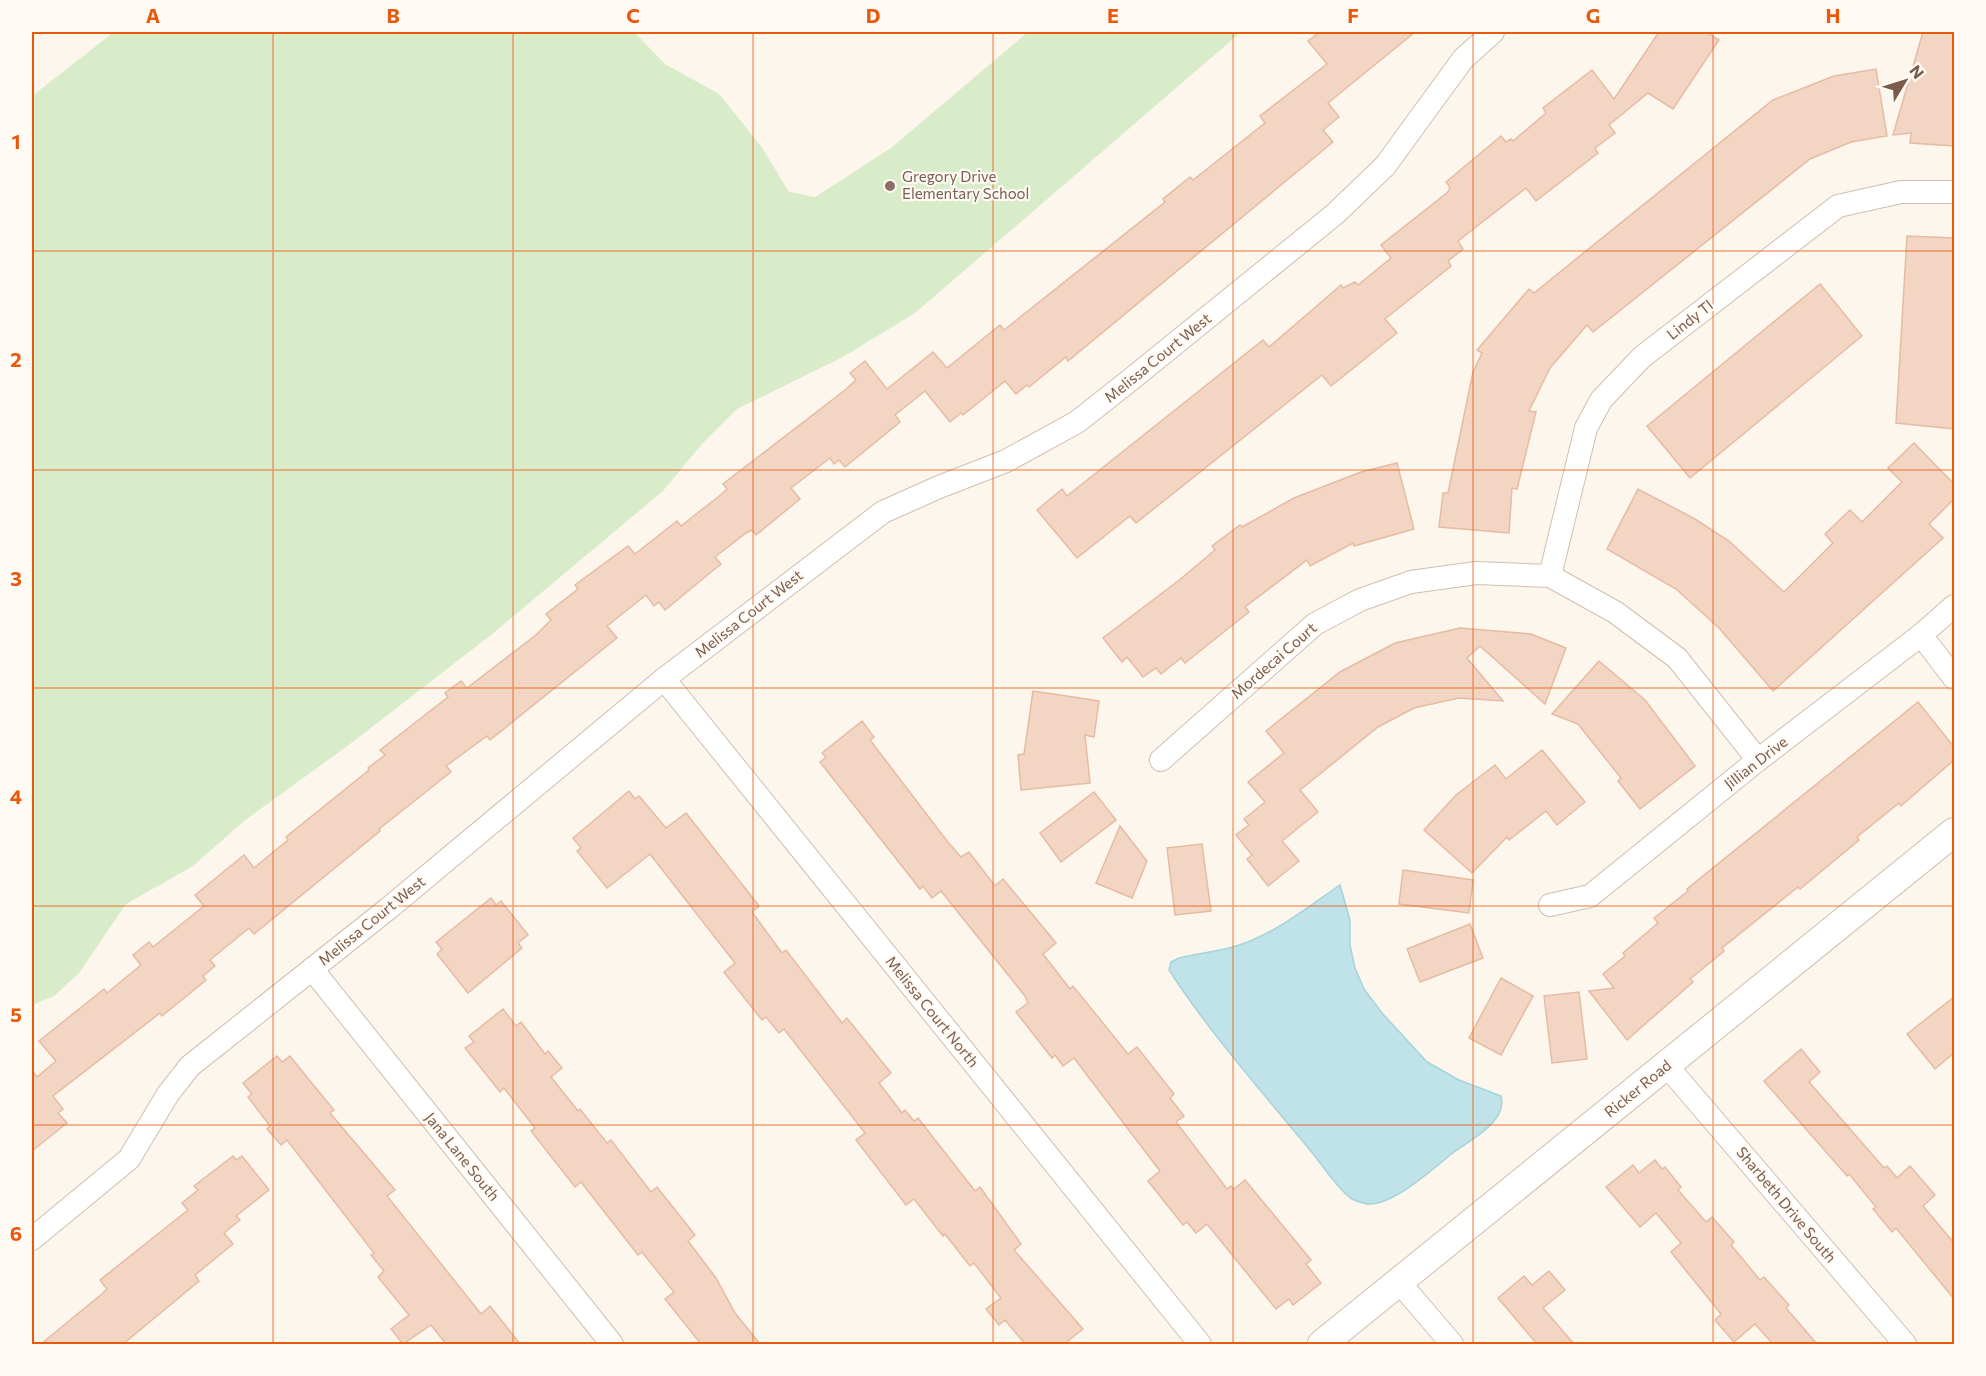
<svg xmlns="http://www.w3.org/2000/svg" width="1986" height="1376" font-family="Commissioner,sans-serif">
  <style>
    .green { fill: #d8ecc9 }
    .water { fill: #bfe3e8; stroke: #a5d3da; stroke-width: 1.5 }
    .building { fill: #f3d5c3; stroke: #e6bba3; stroke-width: 1.5 }
    .lines { fill: none; stroke-linecap: round; stroke-linejoin: round }
    .minor-casing { stroke: #d1beb0; stroke-width: 24 }
    .tertiary-casing { stroke: #d1beb0; stroke-width: 30 }
    .minor { stroke: #fff; stroke-width: 22 }
    .tertiary { stroke: #fff; stroke-width: 28 }
    .grid { fill: none; stroke: #e8590c; stroke-width: 1.5; stroke-opacity: 0.55 }
    .education-dot { fill: #8d6e63; stroke: #fffaf3; stroke-width: 2 }
    .labels { text-anchor: middle; stroke-width: 4.5; stroke-linejoin: round; paint-order: stroke }
    .education-label { font-size: 15px; fill: #785e54; stroke: #fffaf3; text-anchor: start }
    .street-label { font-size: 15px; fill: #7a5c4d; stroke: #fffaf3 }
    .neatline { fill: none; stroke: #e8590c; stroke-width: 2 }
    .grid-label { font-size: 20px; text-anchor: middle; font-weight: bold; fill: #e8590c }
  </style>
  <rect width="100%" height="100%" fill="#fdf6ec"/>
  <!-- green -->
  <path class="green" d="M114,32h520l31,32 54,30 42,52 28,46 26,5 76,-49 137,-116h213l-326,281 -72,44 -106,52 -36,36 -38,46 -172,144 -141,109 -106,77 -51,45 -67,38 -47,69 -25,23 -22,9v-909z"/>
  <!-- water -->
  <path class="water" d="M1340,885l10,35v25l5,23 9,21 18,24 45,49 32,18 42,16c7,25 -30,44 -47,56 -19,15 -60,53 -85,52 -4,0 -13,-3 -17,-5 -14,-9 -31,-36 -42,-49 -48,-58 -100,-117 -141,-180l2,-8 8,-4c16,-4 34,-6 50,-10 41,-10 77,-40 111,-63z"/>
  <!-- building -->
  <g class="building">
    <path d="M1320,32h95l-87,71 11,14 -16,13 10,12 -265,219 -2,-4 -37,30 -2,-2 -11,9 -11,-13 -42,34 -2,-2 -11,9 -25,-31 -30,24 5,7 -55,45 -6,-7 -5,4 -4,-6 -39,30 9,11 -44,36 -4,-5 -6,3 -31,24 6,7 -56,46 -6,-8 -5,4 -8,-11 -39,31 10,12 -127,102 -3,-4 -41,30 5,6 -72,57 1,2 -126,103 -5,-6 -39,32 5,6 -12,10 3,4 -44,36 -2,-3 -107,83 10,13 -5,4 9,10 -35,28v-81l5,7 19,-16 -17,-20 65,-52 3,4 34,-28 -8,-10 16,-13 4,5 51,-41 -9,-11 49,-40 10,13 34,-28 -2,-3 83,-67 -1,-2 17,-13 -5,-5 68,-53 -3,-4 16,-12 6,7 69,-53 15,-15 -5,-6 32,-25 -3,-4 53,-39 7,8 42,-33 4,5 37,-29 9,-8 -4,-5 122,-94 11,-10 -6,-7 15,-12 22,28 46,-37 14,16 53,-43 4,5 161,-128 -2,-3 27,-22 3,3 72,-57 -5,-7 67,-52 -19,-23z"/>
    <path d="M1659,32h47l13,8 -46,69 -25,-16 -39,32 6,8 -20,15 3,5 -62,48 -10,-13 -68,53 5,8 -15,12 3,5 -66,53 12,14 -66,53 -9,-11 -186,148 -6,-7 -53,42 -40,-48 25,-21 5,7 196,-156 6,7 72,-62 2,3 12,-6 3,3 33,-27 -10,-13 67,-53 2,-5 -4,-5 55,-46 5,6 5,-3 2,2 33,-28 -3,-5 49,-38 22,29z"/>
    <path d="M1923,32h31v114l-44,-3 1,-10 -18,2z"/>
    <path d="M1876,69l11,67 -36,6 -41,17 -217,173 -6,-7 -37,43 -21,43 7,1 -19,77 -5,-1 -3,45 -70,-6 4,-34h5l25,-121 9,-19 -5,-3 52,-61 5,4 239,-193 61,-24z"/>
    <path d="M1907,236l47,2v191l-58,-6z"/>
    <path d="M1820,284l42,52 -172,142 -43,-52z"/>
    <path d="M1914,443l40,41v15l-25,25 14,14 -170,153 -54,-63 -43,-39 -69,-40 31,-60 57,30 34,22 55,51 49,-49 -8,-9 25,-24 12,12 40,-40 -14,-14z"/>
    <path d="M1397,463l17,66 -60,17 -1,-3 -43,23 -3,-6 -62,47 4,5 -64,51 -4,-5 -20,16 -5,-6 -13,9 -16,-20 -5,5 -19,-24 75,-57 37,-31 -3,-4 28,-21 2,2 52,-29 67,-26z"/>
    <path d="M1460,628l71,6 35,14 -21,56 -65,-58 -13,12 36,43 -44,-3 -45,10 -36,19 -78,63 18,22 -36,29 17,20 -31,25 -21,-27 5,-4 -16,-20 13,-10 -5,-6 21,-17 -17,-20 36,-29 -18,-22 74,-59 55,-29z"/>
    <path d="M1599,661l46,39 50,66 -55,43 -22,-28 3,-3 -43,-54 -26,-10z"/>
    <path d="M1033,691l66,10 -5,36 -9,-2 5,48 -69,7 -3,-35 6,-1z"/>
    <path d="M1918,702l36,45v13l-53,46 -2,-3 -42,34 2,3 -59,49 -2,-2 -76,61 2,3 -34,28 3,3 -66,58 -38,-49 25,-3 -11,-14 22,-18 -2,-3 35,-30 -4,-5 34,-27 -1,-2z"/>
    <path d="M862,721l12,16 -4,3 77,101 14,16 8,-5 26,34 8,-7 53,64 -13,11 27,35 3,-3 55,68 9,-7 37,47 -4,4 14,18 -8,6 51,67 4,-3 3,3 11,-9 66,80 -5,4 15,19 -28,22 -4,-6 -13,10 -69,-85 -11,9 -9,-11 -4,3 -35,-44 12,-10 -86,-113 -11,8 -8,-11 -3,3 -36,-46 12,-9 -3,-7 -84,-105 -9,7 -9,-12 -3,3 -100,-127 6,-5 -4,-4z"/>
    <path d="M1542,750l43,52 -28,23 -11,-14 -37,29 -2,-3 -35,36 -48,-43 32,-35 39,-30 11,14z"/>
    <path d="M629,791l6,8 4,-3 27,32 20,-15 73,93 -7,6 30,41 4,-3 56,73 5,-5 44,55 -12,10 23,30 3,-3 9,11 4,-3 57,73 5,-4 41,57 -7,6 69,79 -19,15h-39l-20,-24 -6,5 -13,-16 15,-11 -27,-35 -4,3 -25,-32 -2,2 -29,-37 -8,6 -50,-65 9,-7 -81,-104 -5,4 -13,-16 -4,3 -38,-48 11,-9 -85,-109 -43,34 -30,-37 4,-3 -8,-10z"/>
    <path d="M1094,792l22,28 -55,42 -21,-29z"/>
    <path d="M1120,826l27,35 -15,37 -36,-15z"/>
    <path d="M1202,844l9,67 -36,4 -8,-67z"/>
    <path d="M1403,870l70,10 -4,33 -70,-9z"/>
    <path d="M491,898l5,7 5,-4 27,34 -10,8 4,5 -54,45 -31,-39 5,-5 -6,-7z"/>
    <path d="M1470,924l13,34 -63,24 -13,-33z"/>
    <path d="M1501,978l32,18 -32,59 -32,-17z"/>
    <path d="M1579,992l8,67 -35,4 -8,-67z"/>
    <path d="M1954,997v56l-19,16 -28,-35z"/>
    <path d="M503,1009l13,17 5,-4 24,32 3,-3 14,17 -11,9 27,34 2,-2 27,34 4,-3 40,52 6,-5 38,48 -7,6 28,37 19,35 25,31h-59l-36,-45 9,-7 -32,-40 -4,3 -57,-73 -6,5 -44,-56 4,-3 -31,-40 -4,4 -35,-44 9,-6 -5,-6z"/>
    <path d="M1801,1049l19,23 -11,10 75,86 3,-2 10,12 13,-12 25,29 -12,11 31,37v56l-58,-71 -4,4 -19,-23 3,-2 -27,-33 -2,2 -83,-95z"/>
    <path d="M277,1056l5,6 8,-6 25,31 19,23 -4,3 65,77 -8,6 94,118 9,-8 30,38h-74l-15,-19 -28,19 -12,-15 18,-14 -31,-38 6,-6 -13,-16 3,-2 -87,-113 -6,5 -14,-16 3,-3 -22,-29 4,-3 -9,-11z"/>
    <path d="M233,1156l3,4 6,-4 27,34 -33,26 4,4 -16,13 9,11 -38,31 4,6 -76,63h-82l62,-51 4,-4 -7,-9 88,-70 -6,-7 16,-13 -4,-4z"/>
    <path d="M1655,1160l7,9 3,-2 16,20 -3,3 28,32 6,-5 22,25 -3,3 29,35 4,-3 25,28 -3,3 31,36h-44l-18,-20 -21,18 -19,-22 6,-6 -50,-62 10,-9 -25,-30 -16,14 -34,-40 27,-22 6,8z"/>
    <path d="M1549,1271l16,19 -22,18 31,36h-37l-39,-46 26,-22 8,9z"/>
  </g>
  <g class="lines">
    <!-- minor casing -->
    <g class="minor-casing">
      <g id="minor">
        <path d="M1550,576l36,-148 15,-28 41,-43 196,-151 63,-14h53"/>
        <path d="M1921,635l33,43"/>
        <path d="M664,679l536,665"/>
        <path d="M1161,760l154,-136 45,-24 51,-18 65,-9 74,3 65,36 62,46 81,102"/>
        <path d="M1550,905l40,-9 168,-136 163,-125 33,-29"/>
        <path d="M312,969l300,375"/>
        <path d="M1667,1066l238,278"/>
        <path d="M32,1239l97,-80 39,-65 22,-28 199,-158 275,-229 219,-167 56,-25 67,-26 71,-39 52,-41 206,-167 50,-48 78,-107 30,-27"/>
        <path d="M1399,1282l53,62"/>
      </g>
    </g>
    <!-- tertiary casing -->
    <g class="tertiary-casing">
      <path id="tertiary" d="M1322,1344l632,-512"/>
    </g>
    <!-- minor -->
    <use href="#minor" class="minor"/>
    <!-- tertiary -->
    <use href="#tertiary" class="tertiary"/>
  </g>
  <!-- grid -->
  <path class="grid" d="M273,32v1312M513,32v1312M753,32v1312M993,32v1312M1233,32v1312M1473,32v1312M1713,32v1312M32,251h1922M32,470h1922M32,688h1922M32,906h1922M32,1125h1922"/>
  <!-- markers -->
  <circle class="education-dot" cx="890" cy="186" r="6"/>
  <g class="labels">
    <!-- education labels -->
    <g class="education-label">
      <text x="902" y="182">Gregory Drive<tspan x="902" dy="17">Elementary School</tspan></text>
    </g>
    <!-- street labels -->
    <g class="street-label">
      <text transform="translate(1690 320) rotate(-38)" y="5">Lindy Tl</text>
      <text transform="translate(1158 358) rotate(-39)" y="5">Melissa Court West</text>
      <text transform="translate(749 614) rotate(-38)" y="5">Melissa Court West</text>
      <text transform="translate(1274 661) rotate(-41)" y="5">Mordecai Court</text>
      <text transform="translate(1756 763) rotate(-38)" y="5">Jillian Drive</text>
      <text transform="translate(372 921) rotate(-39)" y="5">Melissa Court West</text>
      <text transform="translate(932 1012) rotate(51)" y="5">Melissa Court North</text>
      <text transform="translate(1638 1089) rotate(-39)" y="5">Ricker Road</text>
      <text transform="translate(462 1157) rotate(51)" y="5">Jana Lane South</text>
      <text transform="translate(1786 1205) rotate(50)" y="5">Sharbeth Drive South</text>
    </g>
  </g>
  <!-- border -->
  <rect width="1986" height="1376" fill="none" stroke="#fffaf3" stroke-width="66"/>
  <!-- north arrow -->
  <g transform="translate(1905 81) rotate(52)" stroke="#fffaf3" stroke-width="4.5" paint-order="stroke">
  <path d="M0-4.5L10 22L0 15L-10 22Z" fill="#7a5c4d"/>
  <text y="-9" font-size="16" font-weight="bold" text-anchor="middle" fill="#7a5c4d">N</text>
  </g>
  <rect x="33" y="33" width="1920" height="1310" class="neatline"/>
  <g class="grid-label">
    <text x="153" y="23">A</text>
    <text x="393" y="23">B</text>
    <text x="633" y="23">C</text>
    <text x="873" y="23">D</text>
    <text x="1113" y="23">E</text>
    <text x="1353" y="23">F</text>
    <text x="1593" y="23">G</text>
    <text x="1833" y="23">H</text>
    <text x="16" y="149">1</text>
    <text x="16" y="367">2</text>
    <text x="16" y="586">3</text>
    <text x="16" y="804">4</text>
    <text x="16" y="1022">5</text>
    <text x="16" y="1241">6</text>
  </g>
</svg>
